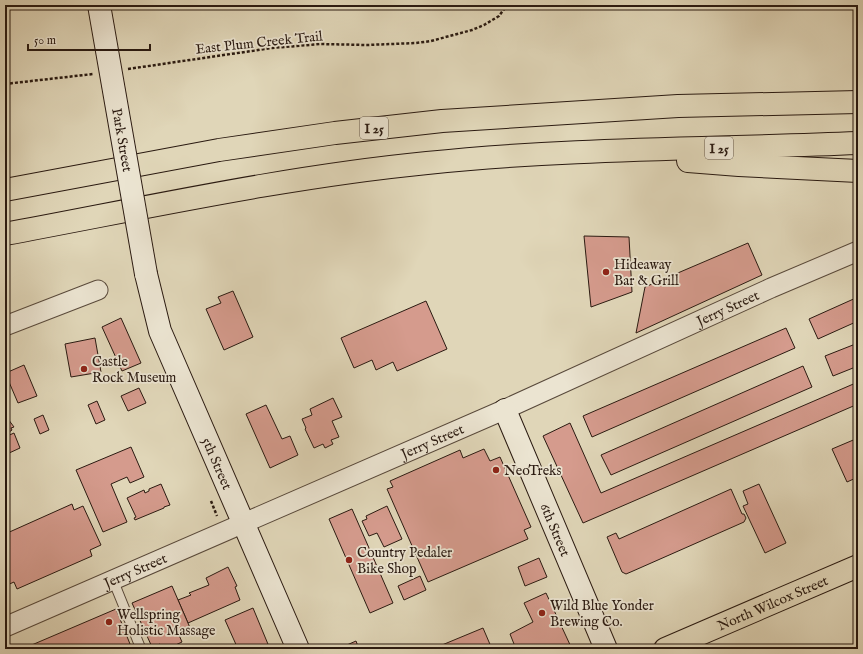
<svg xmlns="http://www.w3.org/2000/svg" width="863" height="654" font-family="'IM FELL English',serif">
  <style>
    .building { fill: #d59b8d; stroke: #2a1a11 }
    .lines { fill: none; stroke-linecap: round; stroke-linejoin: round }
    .lane-casing { stroke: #58493b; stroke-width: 11 }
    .street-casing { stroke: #58493b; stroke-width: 21 }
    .secondary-casing { stroke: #2a1a11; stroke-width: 24 }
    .primary-casing { stroke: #2a1a11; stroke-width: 24 }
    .highway-casing { stroke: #2a1a11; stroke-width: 24 }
    .path { stroke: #2a1a11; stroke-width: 2.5; stroke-dasharray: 3 2; stroke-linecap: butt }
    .lane { stroke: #ebe4d1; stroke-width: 9 }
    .street { stroke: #ebe4d1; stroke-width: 19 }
    .secondary { stroke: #ebe4d1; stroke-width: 22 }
    .primary { stroke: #e0d6b8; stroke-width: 22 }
    .highway { stroke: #e0d6b8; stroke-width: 22 }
    .secondary-bridge-casing { stroke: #2a1a11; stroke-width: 24; stroke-linecap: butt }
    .secondary-bridge { stroke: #ebe4d1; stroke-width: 22 }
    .poi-dot { fill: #8f2418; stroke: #ebe4d1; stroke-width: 1.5 }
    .labels { text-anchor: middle; stroke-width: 3.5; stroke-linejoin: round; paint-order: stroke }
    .shield { fill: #ebe4d1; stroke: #64574b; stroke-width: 1 }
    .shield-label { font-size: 13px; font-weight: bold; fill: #2a1a11 }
    .street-label { font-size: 14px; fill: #2a1a11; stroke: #ebe4d1 }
    .poi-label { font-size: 14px; fill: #2a1a11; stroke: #ebe4d1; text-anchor: start }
  </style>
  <rect width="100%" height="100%" fill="#e0d6b8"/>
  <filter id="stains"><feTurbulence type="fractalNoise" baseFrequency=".005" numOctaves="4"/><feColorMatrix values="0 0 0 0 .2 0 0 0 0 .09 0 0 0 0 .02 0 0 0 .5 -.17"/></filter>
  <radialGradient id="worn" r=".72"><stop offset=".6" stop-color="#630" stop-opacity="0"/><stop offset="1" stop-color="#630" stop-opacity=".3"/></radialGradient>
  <!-- building -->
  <g class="building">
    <path d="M584,236l45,1 3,55 -41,15z"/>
    <path d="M748,243l14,32 -126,58 9,-46z"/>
    <path d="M233,291l20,46 -29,13 -18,-41 15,-6 -3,-6z"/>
    <path d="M858,297v24l-40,18 -9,-20z"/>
    <path d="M426,301l21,48 -50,22 -4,-9 -17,8 -4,-10 -18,8 -13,-30z"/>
    <path d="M121,318l20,45 -19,8 -20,-44z"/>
    <path d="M786,328l9,20 -203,89 -9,-21z"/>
    <path d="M95,338l6,34 -30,5 -6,-33z"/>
    <path d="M858,343v23l-25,10 -8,-20z"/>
    <path d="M24,365l13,31 -19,7 -12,-28 3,-2 -1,-1z"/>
    <path d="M803,366l9,21 -201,88 -10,-20z"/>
    <path d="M858,382v22l-275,119 -40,-87 27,-13 31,70z"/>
    <path d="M139,388l7,15 -18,8 -7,-15z"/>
    <path d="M333,398l9,19 -10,4 7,16 -8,3 2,4 -8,4 -2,-4 -9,4 -9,-19 1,-1 -4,-9 10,-4 -2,-6z"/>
    <path d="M97,401l8,19 -9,4 -8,-19z"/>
    <path d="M266,405l16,34 8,-3 8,19 -28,13 -24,-54z"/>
    <path d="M43,415l6,15 -9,4 -6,-15z"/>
    <path d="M8,419l6,8 -3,1 1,2 -7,5v-15z"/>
    <path d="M14,433l6,15 -13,6 -2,-4v-13z"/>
    <path d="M858,438v39l-11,5 -15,-33z"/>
    <path d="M131,447l13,30 -14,6 -3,-6 -16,7 16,38 -24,10 -27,-62z"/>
    <path d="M484,449l6,12 10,-4 31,70 -7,3 4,9 -100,43 -41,-93 6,-2 -3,-6 70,-31 3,8z"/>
    <path d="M161,484l9,21 -6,2v1l-29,12 -1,-2 2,-1 -9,-19 17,-8 1,3 4,-2v-2z"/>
    <path d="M759,484l27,59 -21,10 -22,-47 5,-2 -5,-13z"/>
    <path d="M731,489l11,25h2l2,4 -2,4 -111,49 -7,3 -4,-2 -15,-35 9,-4 3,6z"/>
    <path d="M72,504l2,6 9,-4 18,39 -11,5 2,6 -75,33 -3,-7 -9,4v-52z"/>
    <path d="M387,506l15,33 -18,8 -7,-14 -8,3 -7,-15 5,-2 -1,-3z"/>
    <path d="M352,509l41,94 -23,10 -41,-94z"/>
    <path d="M539,558l8,19 -22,9 -7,-19z"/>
    <path d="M228,567l9,19 -2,1 5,13 -52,23 -10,-23 13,-5 -2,-2 20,-8 -3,-7z"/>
    <path d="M420,576l6,14 -22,10 -6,-14z"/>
    <path d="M172,586l19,44 -12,5 3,7 -15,7h-5l-2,-5 -8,3 -20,-44z"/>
    <path d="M546,593l26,56h-56l-6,-15 23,-12 -9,-19z"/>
    <path d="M253,608l17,41h-32l-13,-29z"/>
    <path d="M116,609l16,40h-105v-2z"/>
    <path d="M483,628l9,21h-48l-2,-4z"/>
    <path d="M356,641l3,8h-19v-1z"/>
  </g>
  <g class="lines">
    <!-- lane casing -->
    <g class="lane-casing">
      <path id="lane" d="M113,580l28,69"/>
    </g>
    <!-- street casing -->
    <g class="street-casing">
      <g id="street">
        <path d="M5,326l93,-36"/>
        <path id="s1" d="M5,627l494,-215 272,-124 87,-37"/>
      </g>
    </g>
    <!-- secondary casing -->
    <g class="secondary-casing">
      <g id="secondary">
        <path id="s2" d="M146,274l14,57 138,318"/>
        <path id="s3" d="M505,410l101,239"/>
      </g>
    </g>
    <!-- primary casing -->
    <g class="primary-casing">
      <g id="primary">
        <path id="s4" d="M665,649l193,-83"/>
      </g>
    </g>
    <!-- highway casing -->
    <g class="highway-casing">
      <g id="highway">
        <path d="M688,161l51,4 119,6"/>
        <path d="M5,190l214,-40 116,-17 107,-12 236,-15 180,-4"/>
        <path d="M5,234c140,-26 280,-57 422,-71 143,-15 287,-14 431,-20"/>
      </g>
    </g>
    <!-- path -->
    <g class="path">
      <path d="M128,69l144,-21 48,-4 47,1 49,-2 15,-2 41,-11 12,-5 15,-9 8,-11"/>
      <path d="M5,84l88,-10"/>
      <path d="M211,501l6,15"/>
    </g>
    <!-- lane -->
    <use href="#lane" class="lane"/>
    <!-- street -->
    <use href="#street" class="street"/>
    <!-- secondary -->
    <use href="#secondary" class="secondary"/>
    <!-- primary -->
    <use href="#primary" class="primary"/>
    <!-- highway -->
    <use href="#highway" class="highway"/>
    <!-- secondary-bridge casing -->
    <g class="secondary-bridge-casing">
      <g id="secondary-bridge">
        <path id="s5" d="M99,5l47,269"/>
      </g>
    </g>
    <!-- secondary-bridge -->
    <use href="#secondary-bridge" class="secondary-bridge"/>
  </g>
  <!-- markers -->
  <g class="poi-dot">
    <circle cx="606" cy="272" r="4"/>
    <circle cx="84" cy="369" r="4"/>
    <circle cx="496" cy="470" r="4"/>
    <circle cx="349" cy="560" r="4"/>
    <circle cx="542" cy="613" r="4"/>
    <circle cx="109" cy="622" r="4"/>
  </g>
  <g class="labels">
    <!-- shield labels -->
    <g class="shield">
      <rect x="360" y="117" width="28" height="22" rx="3"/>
      <rect x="705" y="137" width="28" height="22" rx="3"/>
    </g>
    <g class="shield-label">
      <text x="374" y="133">I 25</text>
      <text x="719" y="153">I 25</text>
    </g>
    <!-- street labels -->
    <g class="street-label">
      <text transform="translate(259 42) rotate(-6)" y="5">East Plum Creek Trail</text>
      <text dy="5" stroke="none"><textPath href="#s5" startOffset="137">Park Street</textPath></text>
      <text dy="5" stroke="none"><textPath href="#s1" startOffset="790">Jerry Street</textPath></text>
      <text dy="5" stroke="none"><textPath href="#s1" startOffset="466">Jerry Street</textPath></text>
      <text dy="5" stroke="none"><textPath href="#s2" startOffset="203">5th Street</textPath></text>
      <text dy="5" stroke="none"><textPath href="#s3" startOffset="130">6th Street</textPath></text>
      <text dy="5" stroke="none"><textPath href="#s1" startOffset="142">Jerry Street</textPath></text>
      <text dy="5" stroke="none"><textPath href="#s4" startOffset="117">North Wilcox Street</textPath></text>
    </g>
    <!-- poi labels -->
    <g class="poi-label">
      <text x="614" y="269">Hideaway<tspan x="614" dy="16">Bar &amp; Grill</tspan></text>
      <text x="92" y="366">Castle<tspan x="92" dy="16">Rock Museum</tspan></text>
      <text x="504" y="475">NeoTreks</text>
      <text x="357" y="557">Country Pedaler<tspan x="357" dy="16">Bike Shop</tspan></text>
      <text x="550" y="610">Wild Blue Yonder<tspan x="550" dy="16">Brewing Co.</tspan></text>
      <text x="117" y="619">Wellspring<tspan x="117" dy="16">Holistic Massage</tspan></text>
    </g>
  </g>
  <!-- margin -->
  <rect width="863" height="654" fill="none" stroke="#e0d6b8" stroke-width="20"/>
  <rect x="6" y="6" width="851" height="642" fill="none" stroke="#2a1a11" stroke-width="2"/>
  <rect x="10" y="10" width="843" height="634" fill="none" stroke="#2a1a11"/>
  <!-- scale -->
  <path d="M28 44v6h122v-6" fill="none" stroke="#2a1a11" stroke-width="2"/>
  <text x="34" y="44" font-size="12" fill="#2a1a11" stroke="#ebe4d1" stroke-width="3" paint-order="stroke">50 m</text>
  <rect width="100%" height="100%" filter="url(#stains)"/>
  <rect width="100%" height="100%" fill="url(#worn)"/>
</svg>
